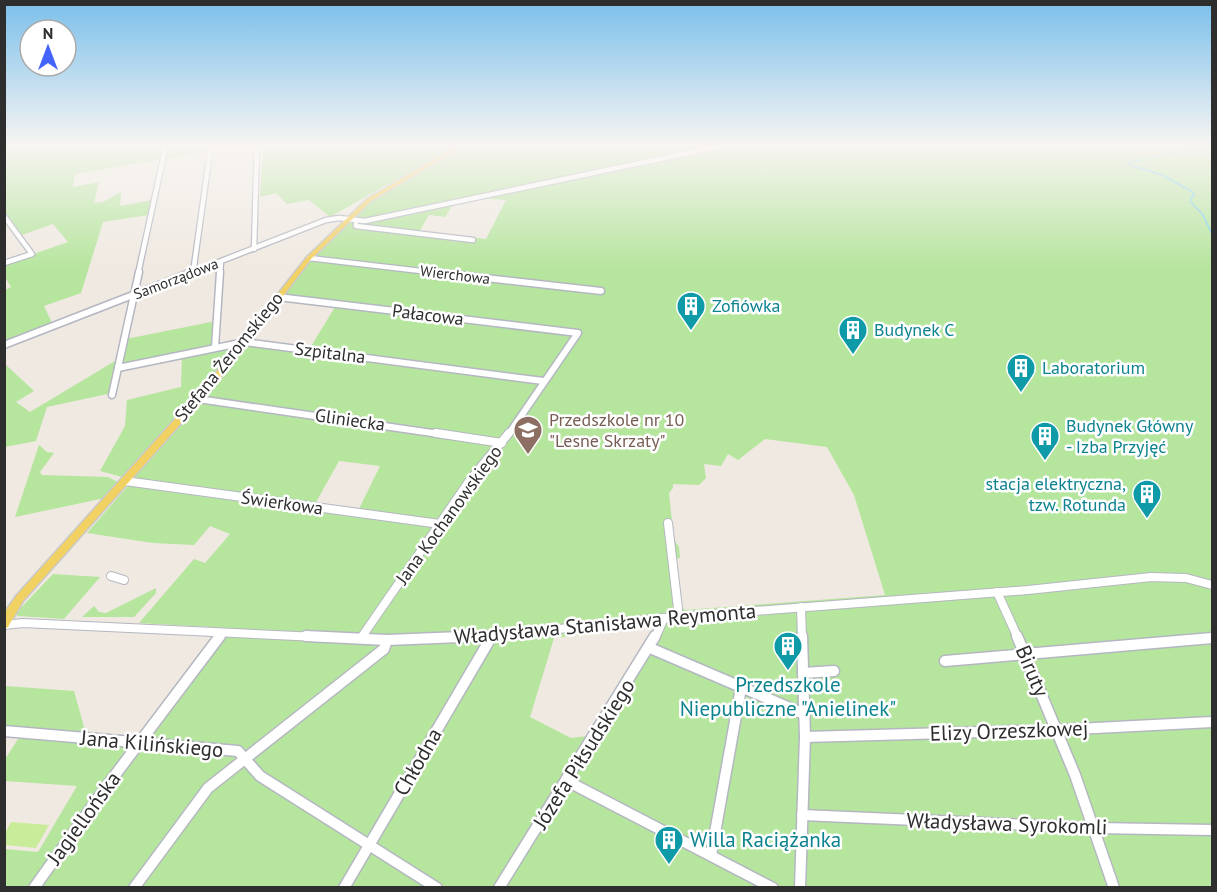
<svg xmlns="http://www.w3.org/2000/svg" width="1217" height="892" font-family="'PT Sans',sans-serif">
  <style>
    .green { fill: #b6e59e; fill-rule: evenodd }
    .pitch { fill: #c9ec9a }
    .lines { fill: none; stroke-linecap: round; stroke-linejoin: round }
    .stream { stroke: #75cff0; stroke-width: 1.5 }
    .minor-far3-casing { stroke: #b4b7c1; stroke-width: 7 }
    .minor-far2-casing { stroke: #b4b7c1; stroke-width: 9 }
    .minor-far1-casing { stroke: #b4b7c1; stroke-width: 10 }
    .minor-casing { stroke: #b4b7c1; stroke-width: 13 }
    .major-casing { stroke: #c9c9c9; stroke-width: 3 }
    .minor-far3 { stroke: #fff; stroke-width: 4.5 }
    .minor-far2 { stroke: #fff; stroke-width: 6 }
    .minor-far1 { stroke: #fff; stroke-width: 8 }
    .minor { stroke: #fff; stroke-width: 10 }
    .major { fill: #f2d163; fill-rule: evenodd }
    .labels { text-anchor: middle; stroke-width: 5; stroke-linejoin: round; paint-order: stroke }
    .far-street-label { font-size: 15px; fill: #2e2e2e; stroke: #fff }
    .culture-label { font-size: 18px; fill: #0d838f; stroke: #fff; text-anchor: start }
    .street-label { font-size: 18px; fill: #2e2e2e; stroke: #fff }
    .education-label { font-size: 18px; fill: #785e54; stroke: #fff; text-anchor: start }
    .near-street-label { font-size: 21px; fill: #2e2e2e; stroke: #fff }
    .near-culture-label { font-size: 21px; fill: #0d838f; stroke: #fff }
  </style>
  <rect width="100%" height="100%" fill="#efe9e1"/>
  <!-- green -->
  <g class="green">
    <path d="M5,145h145l-1,3 14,-3h60l-10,2 -1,4 -137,23 -2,13 26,-5 -5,21 9,-1 18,-10 -1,14 32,-6 -3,15 -46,7 -22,71 -37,13 9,19 -48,18v-53l6,-3 -6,-10v-13l63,-22 -15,-18 -31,11 -17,-23z"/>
    <path d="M263,145h194l-127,72 -21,-17 -22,4 -11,-11 -16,4z"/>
    <path d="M465,145h747v742h-1207v-38l33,3 39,-66 -72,-5v-22l17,-26 -17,-2v-45l69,5 12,43 58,6 84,-112 -89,-5 55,-64 11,4 25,-29 -20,-8 -16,19 -41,-2 -66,-10 46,-53 -33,-9 25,-45 2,-26 54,-13 1,-31 -60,13 -5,23 -70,15 -11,34 -31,6 -1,-84 30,28 -18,11 14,10 95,-57 1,-16 90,-18 -2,25 38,-6 58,8 28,-46 -55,-7 33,-41 59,-57zM480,198l26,2 -20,39 -67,-7 10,-17 16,2 9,-14zM765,439l62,8 27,48 31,100 -199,15 -4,-2 -6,-49 4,-1 -1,-11 -5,-7 -5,-47 4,-5v-4l26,1 7,-7 -2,-14 17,2 7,-12 10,6zM339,461l41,5 -22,45 -43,-7zM656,626l-1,5 -68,105 -16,2 -41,-21 24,-79z"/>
    <path d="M39,445l8,7 7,1 -14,19 2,3 66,2 10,5 -13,16 -90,19z"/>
    <path d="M53,574l47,3 -36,42 -46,-3 -3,-2z"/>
    <path d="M156,588v5l-22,24h-52l12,-11 5,6 7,1z"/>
  </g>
  <!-- pitch -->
  <path class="pitch" d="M11,822l38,3 -13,23 -31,-3v-12z"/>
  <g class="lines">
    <!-- stream -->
    <g class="stream">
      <path d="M1180,152h15"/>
      <path d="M1199,152h13"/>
      <path d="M1164,155l12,-3"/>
      <path d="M1149,158l12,-2"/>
      <path d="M1136,161l10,-2"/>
      <path d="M1126,164l7,-2"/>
      <path d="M1130,165l32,10 29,16 3,3 -3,5"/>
      <path d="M1190,201l13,14 9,19"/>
    </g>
    <!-- minor-far3 casing -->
    <g class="minor-far3-casing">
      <g id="minor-far3">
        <path d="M4,216l28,38 -28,9"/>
        <path d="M356,224v2l117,14"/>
        <path d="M254,249l3,-104"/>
        <path d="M309,258l138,16"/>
        <path d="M193,273l18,-128"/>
        <path d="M138,274l28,-129"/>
        <path d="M188,274l138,-54 13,-2 26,3 361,-76"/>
        <path d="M220,274l1,-12"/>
      </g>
    </g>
    <!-- minor-far2 casing -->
    <g class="minor-far2-casing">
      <g id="minor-far2">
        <path d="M433,272l168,19"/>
        <path d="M278,297l300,36 -70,102"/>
        <path d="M4,345l188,-73"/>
        <path d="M215,347l5,-75"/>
        <path d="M118,368l127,-26 298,39"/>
        <path d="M112,395l27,-123"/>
        <path d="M198,399l248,36"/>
      </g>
    </g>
    <!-- minor-far1 casing -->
    <g class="minor-far1-casing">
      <g id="minor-far1">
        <path d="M436,433l66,10"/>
        <path d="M125,481l315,43"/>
        <path d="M668,523l11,94"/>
        <path d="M111,576l13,4"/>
        <path d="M997,592l21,46"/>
        <path d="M801,607l1,31"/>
        <path d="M4,625l19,-2 315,15"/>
        <path d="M218,638l4,-5"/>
        <path d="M361,638l109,-158 39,-47"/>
        <path d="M447,638l45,-2 172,-18 364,-28 123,-13 35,1 26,7"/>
        <path d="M655,638l9,-20"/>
      </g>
    </g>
    <!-- minor casing -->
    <g class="minor-casing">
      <g id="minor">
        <path d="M306,636l81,4 99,-4"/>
        <path d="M1017,636l58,139 39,113"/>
        <path d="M650,648l154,66"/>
        <path d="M945,661l267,-23"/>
        <path d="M803,673l31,-2"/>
        <path d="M4,731l234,20 22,25 177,112"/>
        <path d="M805,737l252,-7 155,-8"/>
        <path d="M567,781l206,107"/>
        <path d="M802,815l294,13 116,2"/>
        <path d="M711,855l30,-167"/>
        <path d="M34,888l72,-101 114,-151"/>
        <path d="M134,888l74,-100 176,-139 3,-9"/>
        <path d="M344,888l148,-252"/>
        <path d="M499,888l156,-252"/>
        <path d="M800,888l5,-151 -3,-101"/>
      </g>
    </g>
    <!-- major casing -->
    <g class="major-casing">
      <path id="major" d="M459,145h6l-94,56 -60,58 -95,125 -193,217 -15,26 -4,2v-16l13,-18 193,-215 97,-123 60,-58z"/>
    </g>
    <!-- minor-far3 -->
    <use href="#minor-far3" class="minor-far3"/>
    <!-- minor-far2 -->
    <use href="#minor-far2" class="minor-far2"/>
    <!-- minor-far1 -->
    <use href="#minor-far1" class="minor-far1"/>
    <!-- minor -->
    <use href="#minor" class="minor"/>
    <!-- major -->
    <use href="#major" class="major"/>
  </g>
  <!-- sky -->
  <linearGradient id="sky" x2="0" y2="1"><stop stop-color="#7abfeb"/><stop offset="0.54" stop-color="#f8f5f2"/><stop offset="1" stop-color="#f8f5f2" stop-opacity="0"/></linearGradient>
  <rect width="1217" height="269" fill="url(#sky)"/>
  <!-- icons -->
  <defs>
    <g id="building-pin" transform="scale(1.5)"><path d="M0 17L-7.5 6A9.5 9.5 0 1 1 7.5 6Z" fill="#0f9aa8" stroke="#fff"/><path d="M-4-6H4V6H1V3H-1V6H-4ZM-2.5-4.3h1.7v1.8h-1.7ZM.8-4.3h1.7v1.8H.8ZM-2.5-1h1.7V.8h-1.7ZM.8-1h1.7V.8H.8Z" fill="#fff"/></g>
    <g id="school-pin" transform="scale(1.5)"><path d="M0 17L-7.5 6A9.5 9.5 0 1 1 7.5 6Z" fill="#8d6e63" stroke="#fff"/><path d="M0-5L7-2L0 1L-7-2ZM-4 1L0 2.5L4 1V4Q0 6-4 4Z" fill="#fff"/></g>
  </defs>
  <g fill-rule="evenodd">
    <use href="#building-pin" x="691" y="306"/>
    <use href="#building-pin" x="853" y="330"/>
    <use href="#building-pin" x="1021" y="368"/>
    <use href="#school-pin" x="528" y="430"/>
    <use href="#building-pin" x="1045" y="436"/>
    <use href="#building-pin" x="1147" y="494"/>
    <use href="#building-pin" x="788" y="646"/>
    <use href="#building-pin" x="669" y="840"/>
  </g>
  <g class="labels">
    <!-- far-street labels -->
    <g class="far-street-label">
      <text transform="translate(455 275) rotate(7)" y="5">Wierchowa</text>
      <text transform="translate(176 279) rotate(-21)" y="5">Samorządowa</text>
    </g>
    <!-- culture labels -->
    <g class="culture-label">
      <text x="712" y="312">Zofiówka</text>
      <text x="874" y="336">Budynek C</text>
      <text x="1042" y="374">Laboratorium</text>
      <text x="1066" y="432">Budynek Główny<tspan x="1066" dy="21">- Izba Przyjęć</tspan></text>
      <text x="1126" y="490" text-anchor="end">stacja elektryczna,<tspan x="1126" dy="21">tzw. Rotunda</tspan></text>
    </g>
    <!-- street labels -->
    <g class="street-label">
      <text transform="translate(428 315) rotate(7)" y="6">Pałacowa</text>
      <text transform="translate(330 353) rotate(7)" y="6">Szpitalna</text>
      <text transform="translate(229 357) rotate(-51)" y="6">Stefana Żeromskiego</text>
      <text transform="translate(350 420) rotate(8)" y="6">Gliniecka</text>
      <text transform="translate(282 503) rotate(8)" y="6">Świerkowa</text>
      <text transform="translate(449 515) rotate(-54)" y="6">Jana Kochanowskiego</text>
    </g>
    <!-- education labels -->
    <g class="education-label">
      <text x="549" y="426">Przedszkole nr 10<tspan x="549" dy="21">"Lesne Skrzaty"</tspan></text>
    </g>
    <!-- near-street labels -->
    <g class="near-street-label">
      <text transform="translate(605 624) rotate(-5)" y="7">Władysława Stanisława Reymonta</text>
      <text transform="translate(1032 671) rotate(67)" y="7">Biruty</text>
      <text transform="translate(1009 731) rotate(-2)" y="7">Elizy Orzeszkowej</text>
      <text transform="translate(152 744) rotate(5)" y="7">Jana Kilińskiego</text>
      <text transform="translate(584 754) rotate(-58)" y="7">Józefa Piłsudskiego</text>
      <text transform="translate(418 762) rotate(-60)" y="7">Chłodna</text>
      <text transform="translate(84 818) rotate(-54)" y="7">Jagiellońska</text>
      <text transform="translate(1007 824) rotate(2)" y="7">Władysława Syrokomli</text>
    </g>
    <!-- near-culture labels -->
    <g class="near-culture-label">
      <text x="788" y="692">Przedszkole<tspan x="788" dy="24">Niepubliczne "Anielinek"</tspan></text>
      <text x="690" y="847" text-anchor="start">Willa Raciążanka</text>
    </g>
  </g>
  <!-- border -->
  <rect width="1217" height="892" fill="none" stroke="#2e2e2e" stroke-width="12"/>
  <!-- north arrow -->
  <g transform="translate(48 48)"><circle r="28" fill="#ffffff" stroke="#ababab" stroke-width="1.5"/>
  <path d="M0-4.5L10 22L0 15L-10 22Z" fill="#4264fb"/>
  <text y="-9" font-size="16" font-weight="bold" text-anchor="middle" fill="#2e2e2e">N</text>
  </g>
</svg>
